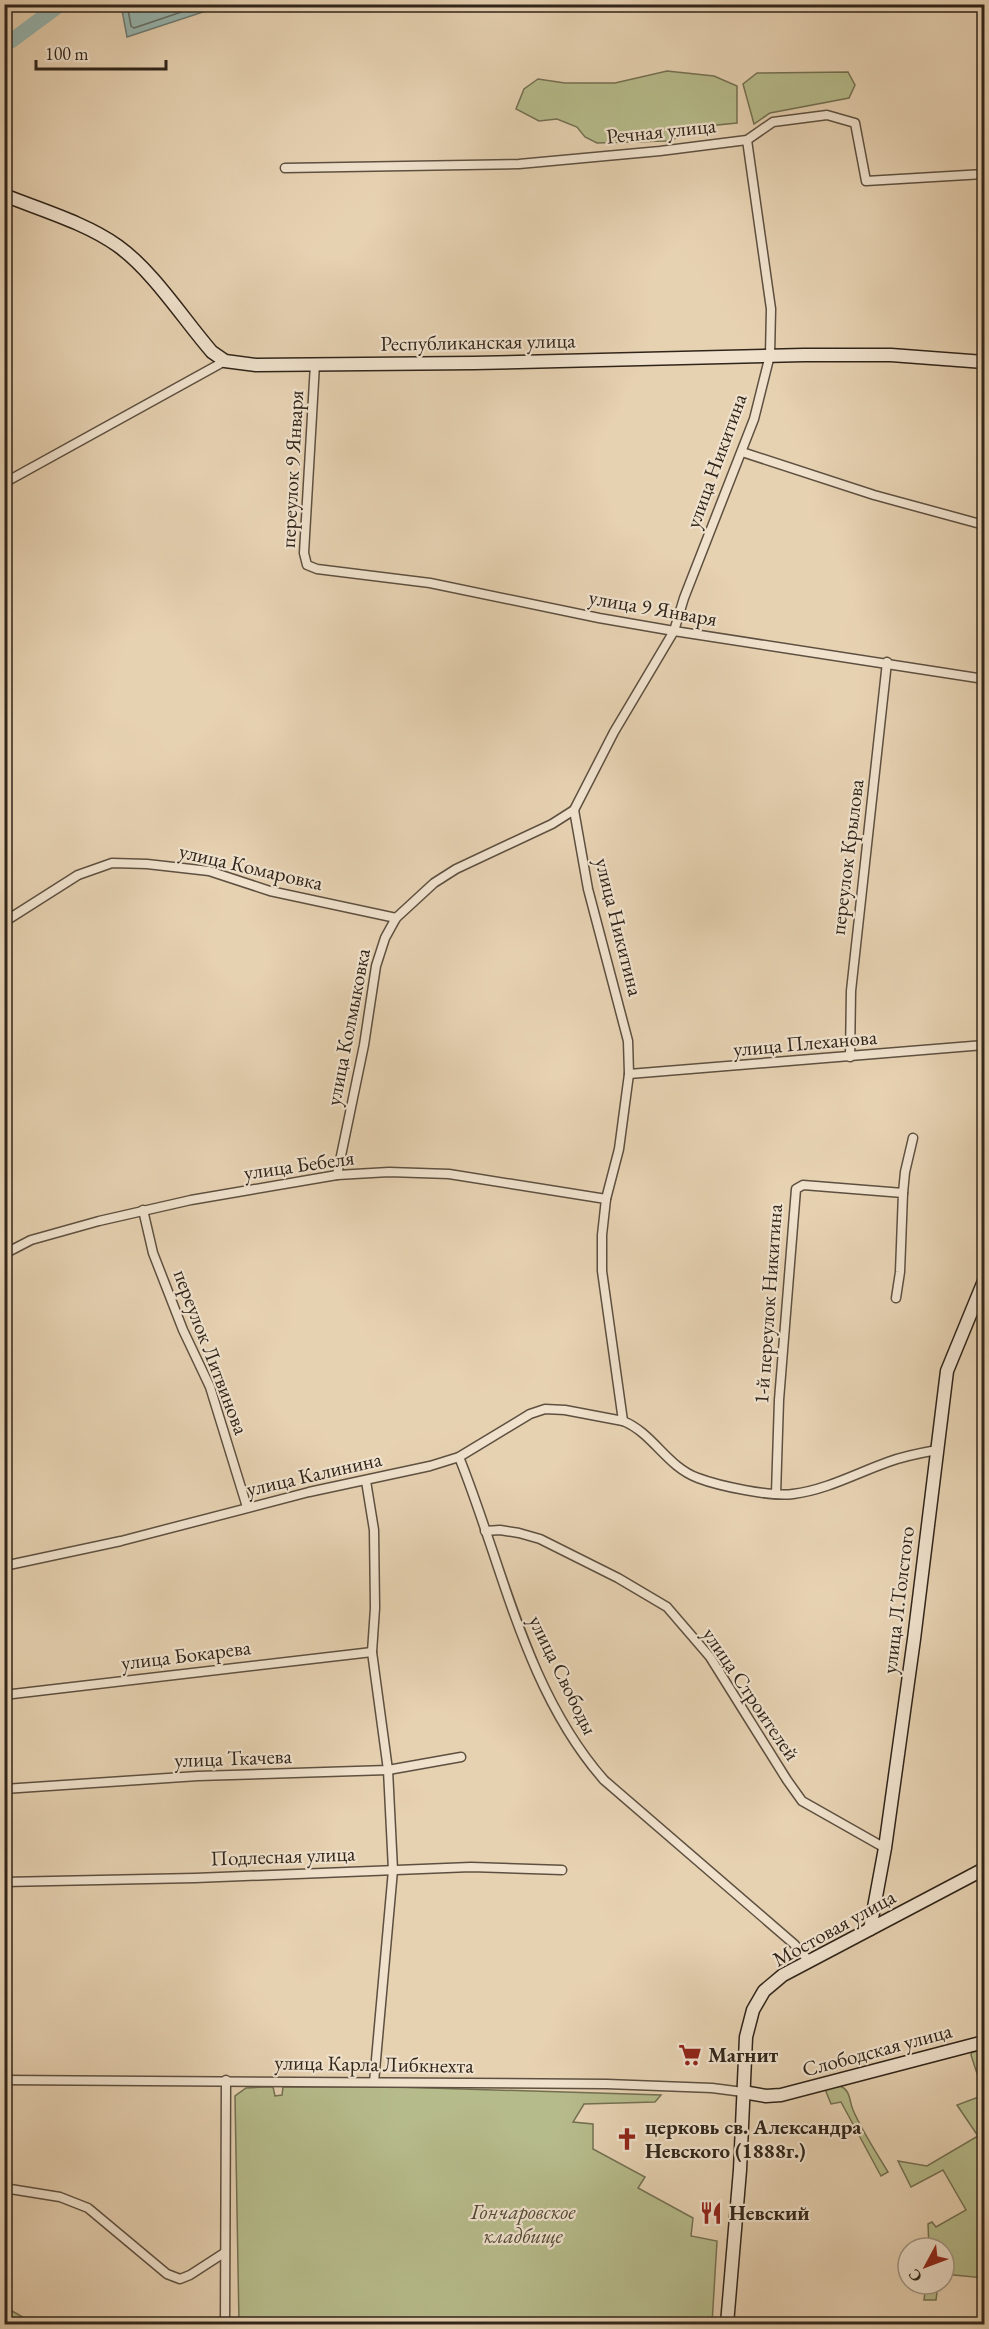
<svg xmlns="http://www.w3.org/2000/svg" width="989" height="2329" font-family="'EB Garamond',serif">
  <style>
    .green { fill: #b6bb8b; stroke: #737052; stroke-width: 1.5 }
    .water { fill: #97b6b1; stroke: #6e7c75; stroke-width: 1.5 }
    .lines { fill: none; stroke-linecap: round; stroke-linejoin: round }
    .shore { stroke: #646e66; stroke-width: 1.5 }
    .river { stroke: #97b6b1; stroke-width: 15 }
    .street-casing { stroke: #5e5040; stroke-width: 11 }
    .secondary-casing { stroke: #30251a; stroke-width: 15 }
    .street { stroke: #efe1cc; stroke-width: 8 }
    .secondary { stroke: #efe1cc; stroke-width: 12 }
    .labels { text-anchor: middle; stroke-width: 4.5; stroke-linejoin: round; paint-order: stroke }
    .street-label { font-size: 21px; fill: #30251a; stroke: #efe1cc }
    .poi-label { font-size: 21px; font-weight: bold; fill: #30251a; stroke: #efe1cc; text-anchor: start }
    .park-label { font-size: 21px; font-style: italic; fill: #524a36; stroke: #efe1cc }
  </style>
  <rect width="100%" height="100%" fill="#e6d1b1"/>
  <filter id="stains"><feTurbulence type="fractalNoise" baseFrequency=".00333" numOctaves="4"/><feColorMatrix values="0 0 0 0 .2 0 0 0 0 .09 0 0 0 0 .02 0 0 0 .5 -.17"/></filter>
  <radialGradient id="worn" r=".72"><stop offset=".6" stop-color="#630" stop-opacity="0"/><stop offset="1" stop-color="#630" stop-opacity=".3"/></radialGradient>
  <!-- green -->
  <g class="green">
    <path d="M667,71l47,5 23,10v37l-50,5 -7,9 -14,4 -69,2 -12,-6 -8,-10 -20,-8 -18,2 -23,-12 8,-20 14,-10 27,4h50z"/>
    <path d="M848,72l7,13 -6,13 -79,15 -16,11 -11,-40 14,-11z"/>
    <path d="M979,2051l4,2 1,4v221l-40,-4v-26h-15l-1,-24 4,-2 4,5 30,-17 -23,-40 -32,17 -13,-26 29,5 51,-30 -21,-31 27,-10 -13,-40 1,-3z"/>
    <path d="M840,2086c11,4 9,15 13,24 9,21 23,42 35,62l-7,4 -40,-74 -10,2 -6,-15z"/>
    <path d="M264,2087h9l2,9 7,-1 1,-8h115l263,8 -6,7 -71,2 -11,18 20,2v25l52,28 -7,11 55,30 -2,18 26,5 -5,83h-473l-4,-228 11,-8z"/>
    <path d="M926,2284h12l-2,16h-12z"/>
    <path d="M5,2307l30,17h-30z"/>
  </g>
  <!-- water -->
  <path class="water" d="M121,5v-1l126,1 -35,4 -85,28z"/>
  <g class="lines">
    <!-- shore -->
    <path class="shore" d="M127,4l4,22 3,2 71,-24"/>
    <!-- river -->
    <path class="river" d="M4,41h7l50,-37"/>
    <!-- street casing -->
    <g class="street-casing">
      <g id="street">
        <path d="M747,140l24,169 -1,46 -16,64 -70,179 -10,33 -60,101 -40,78 14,79 40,152 1,33 -10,75 -13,50 -4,36v36l21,150c30,12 44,46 75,57 21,8 73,19 95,16 33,-4 64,-21 95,-32 16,-6 32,-9 49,-12"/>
        <path d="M285,168l234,-4 141,-13 87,-11 26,-18 54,-7 28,8 11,58 118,-7"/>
        <path d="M315,364l-11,189 3,12 10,4 113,14 169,35 75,13 310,48"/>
        <path d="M742,452l132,43 110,30"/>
        <path d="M4,483l221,-122"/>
        <path d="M4,922l74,-47 34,-12 35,1 62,7 61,20 126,27"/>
        <path d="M850,1057l1,-66 36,-329"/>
        <path d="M629,1074l355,-29"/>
        <path d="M337,1175l27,-130 12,-79 9,-28 11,-20 38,-35 22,-14 96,-45 22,-14"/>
        <path d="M903,1193l2,-21 8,-34"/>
        <path d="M143,1210l10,43 30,77 27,57 37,120"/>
        <path d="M4,1254l27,-14 68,-19 92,-21 146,-25 52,-3 60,2 157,25"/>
        <path d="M459,1457c44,109 66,233 145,323l190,164 15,17"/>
        <path d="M366,1481l8,49 1,78 -3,44 16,118 5,100 -19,212"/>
        <path d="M776,1494l3,-94 17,-211 7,-4 100,8 -3,79 -4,26"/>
        <path d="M485,1531l15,-1 19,3 21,6 78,39 49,29 43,50 77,123 15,21 83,47"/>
        <path d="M4,1566l117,-25 188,-49 121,-26 29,-9 71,-43 15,-5 20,1 58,11"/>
        <path d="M4,1695l368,-43"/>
        <path d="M4,1789l194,-13 190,-6 73,-13"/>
        <path d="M4,1882l191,-4 276,-11 91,3"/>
        <path d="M4,2080l603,4 105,4 31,4"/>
        <path d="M4,2188l56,9 28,11 79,66 13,5 10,-4 34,-22"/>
        <path d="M225,2324l1,-244"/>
      </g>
    </g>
    <!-- secondary casing -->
    <g class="secondary-casing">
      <g id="secondary">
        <path d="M4,195c37,15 82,28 114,51 35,25 66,74 94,106l13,9 31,4 218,-2 330,-8h87l93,7"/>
        <path d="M870,1929l15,-81 29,-209 33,-268 37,-90"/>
        <path d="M743,2092l23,4 15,-1 203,-53"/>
        <path d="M727,2324l13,-154 6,-133 7,-27 11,-19 19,-16 201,-106"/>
      </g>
    </g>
    <!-- street -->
    <use href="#street" class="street"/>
    <!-- secondary -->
    <use href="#secondary" class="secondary"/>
  </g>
  <!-- icons -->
  <defs>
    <g id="supermarket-bare" transform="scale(1.8)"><path d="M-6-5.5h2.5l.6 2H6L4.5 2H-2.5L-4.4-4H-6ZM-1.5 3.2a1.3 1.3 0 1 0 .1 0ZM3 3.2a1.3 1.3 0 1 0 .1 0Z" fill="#8f2418" stroke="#efe1cc" stroke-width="2.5" paint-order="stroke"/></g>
    <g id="church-bare" transform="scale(1.8)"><path d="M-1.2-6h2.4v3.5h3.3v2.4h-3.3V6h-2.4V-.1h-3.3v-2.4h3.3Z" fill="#8f2418" stroke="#efe1cc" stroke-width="2.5" paint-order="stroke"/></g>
    <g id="restaurant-bare" transform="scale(1.8)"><path d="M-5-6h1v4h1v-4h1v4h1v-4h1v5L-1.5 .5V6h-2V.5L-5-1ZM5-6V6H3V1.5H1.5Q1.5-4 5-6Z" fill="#8f2418" stroke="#efe1cc" stroke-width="2.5" paint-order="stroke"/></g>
  </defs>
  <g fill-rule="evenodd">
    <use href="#supermarket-bare" x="690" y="2055"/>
    <use href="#church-bare" x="627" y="2139"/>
    <use href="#restaurant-bare" x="711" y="2213"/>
  </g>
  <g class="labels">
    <!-- street labels -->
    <g class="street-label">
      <text transform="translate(661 131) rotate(-6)" y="7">Речная улица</text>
      <text transform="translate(478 342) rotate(-1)" y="7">Республиканская улица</text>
      <text transform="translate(716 461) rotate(-70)" y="7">улица Никитина</text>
      <text transform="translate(292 469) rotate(-87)" y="7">переулок 9 Января</text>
      <text transform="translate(653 608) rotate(10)" y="7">улица 9 Января</text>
      <text transform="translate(847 857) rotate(-83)" y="7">переулок Крылова</text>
      <text transform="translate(251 867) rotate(13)" y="7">улица Комаровка</text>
      <text transform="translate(619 927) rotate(76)" y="7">улица Никитина</text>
      <text transform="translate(348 1027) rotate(-79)" y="7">улица Колмыковка</text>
      <text transform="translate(805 1043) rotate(-5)" y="7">улица Плеханова</text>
      <text transform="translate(299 1165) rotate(-8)" y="7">улица Бебеля</text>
      <text transform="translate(768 1304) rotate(-86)" y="7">1-й переулок Никитина</text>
      <text transform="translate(211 1352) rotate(69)" y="7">переулок Литвинова</text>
      <text transform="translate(314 1474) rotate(-13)" y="7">улица Калинина</text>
      <text transform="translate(898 1600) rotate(-83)" y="7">улица Л.Толстого</text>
      <text transform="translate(186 1655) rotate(-7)" y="7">улица Бокарева</text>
      <text transform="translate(563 1675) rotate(64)" y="7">улица Свободы</text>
      <text transform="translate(751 1694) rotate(56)" y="7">улица Строителей</text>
      <text transform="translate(233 1758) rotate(-2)" y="7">улица Ткачева</text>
      <text transform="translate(283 1856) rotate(-2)" y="7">Подлесная улица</text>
      <text transform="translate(834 1928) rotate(-29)" y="7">Мостовая улица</text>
      <text transform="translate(877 2050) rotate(-15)" y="7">Слободская улица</text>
      <text transform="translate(374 2064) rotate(1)" y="7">улица Карла Либкнехта</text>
    </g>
    <!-- poi labels -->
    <g class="poi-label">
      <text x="708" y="2062">Магнит</text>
      <text x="645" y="2134">церковь св. Александра<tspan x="645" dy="24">Невского (1888г.)</tspan></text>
      <text x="729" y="2220">Невский</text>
    </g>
    <!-- park labels -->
    <g class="park-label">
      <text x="523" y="2219">Гончаровское<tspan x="523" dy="24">кладбище</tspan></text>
    </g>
  </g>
  <!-- margin -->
  <rect width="989" height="2329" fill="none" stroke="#e6d1b1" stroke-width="24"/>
  <rect x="6" y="6" width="977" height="2317" fill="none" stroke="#30251a" stroke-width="3"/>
  <rect x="12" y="12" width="965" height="2305" fill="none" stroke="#30251a" stroke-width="1.5"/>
  <!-- north arrow -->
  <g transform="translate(926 2266) rotate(229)"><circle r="28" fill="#efe1cc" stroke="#a39685" stroke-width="1.5"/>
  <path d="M0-4.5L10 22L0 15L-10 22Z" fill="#8f2418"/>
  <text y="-9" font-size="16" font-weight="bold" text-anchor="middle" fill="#30251a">С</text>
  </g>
  <!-- scale -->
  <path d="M36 60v9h130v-9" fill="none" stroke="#30251a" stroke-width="3"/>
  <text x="45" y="60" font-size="18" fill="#30251a" stroke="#efe1cc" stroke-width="4.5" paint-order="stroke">100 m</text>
  <rect width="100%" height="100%" filter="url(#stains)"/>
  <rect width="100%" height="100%" fill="url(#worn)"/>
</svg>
